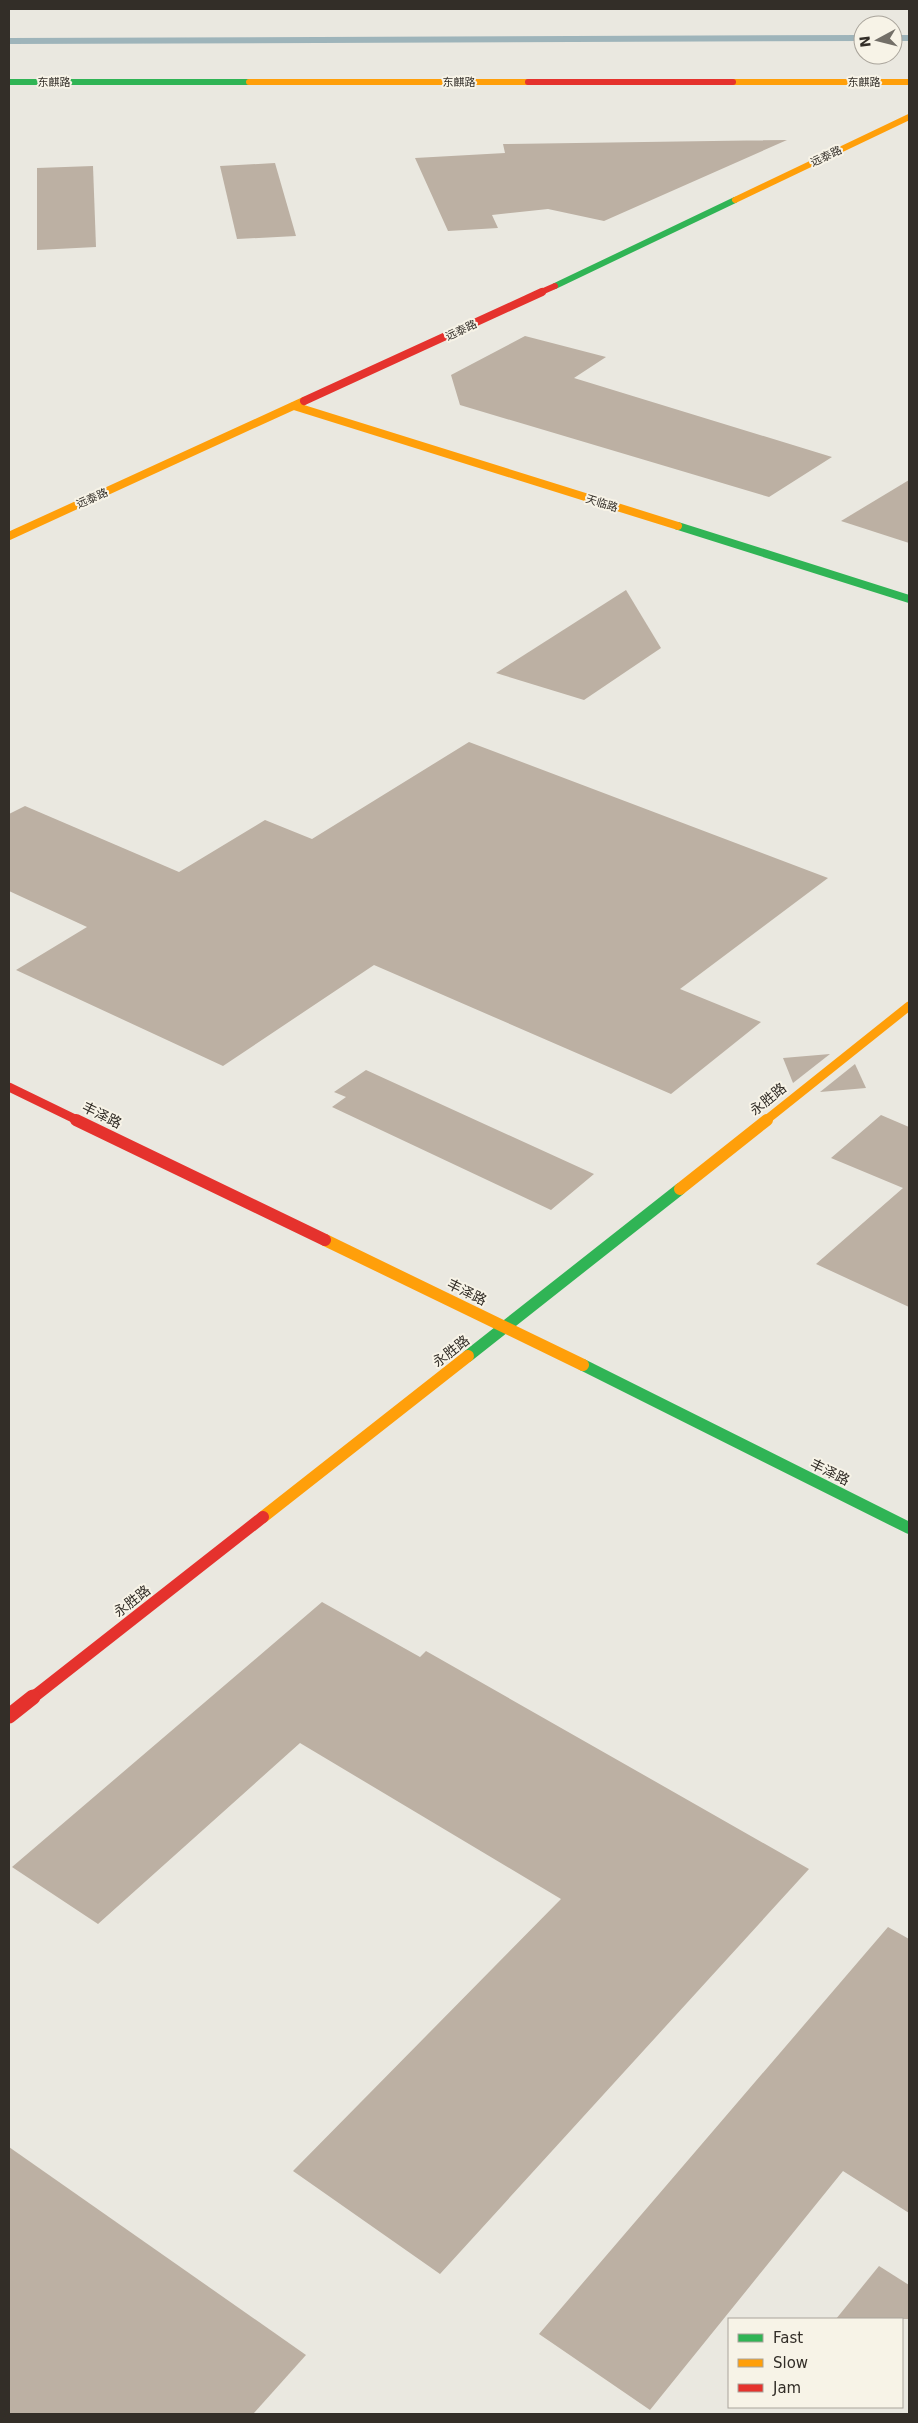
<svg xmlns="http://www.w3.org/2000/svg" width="918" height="2423" font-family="'DejaVu Sans','Noto Sans SC',sans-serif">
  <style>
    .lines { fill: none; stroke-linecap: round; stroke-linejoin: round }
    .stream { stroke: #9eb4ba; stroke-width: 6 }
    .building { fill: #bcb0a3 }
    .fast-far2 { stroke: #30b455; stroke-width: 6 }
    .fast-far1 { stroke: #30b455; stroke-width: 8 }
    .fast { stroke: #30b455; stroke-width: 12 }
    .slow-far3 { stroke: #ff9f0a; stroke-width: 6 }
    .slow-far2 { stroke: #ff9f0a; stroke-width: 8 }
    .slow-far1 { stroke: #ff9f0a; stroke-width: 9 }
    .slow { stroke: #ff9f0a; stroke-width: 12 }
    .jam-far4 { stroke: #e5322d; stroke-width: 6 }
    .jam-far3 { stroke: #e5322d; stroke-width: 8 }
    .jam-far2 { stroke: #e5322d; stroke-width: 9 }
    .jam-far1 { stroke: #e5322d; stroke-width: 12 }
    .jam { stroke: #e5322d; stroke-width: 15 }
    .labels { text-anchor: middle; stroke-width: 4; stroke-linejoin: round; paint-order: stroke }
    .far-street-label { font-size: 11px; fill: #332e28; stroke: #f7f3e7 }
    .street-label { font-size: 14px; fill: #332e28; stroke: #f7f3e7 }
  </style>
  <rect width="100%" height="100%" fill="#eae8e0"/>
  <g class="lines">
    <!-- stream -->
    <g class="stream">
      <path d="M893,38h16"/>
      <path d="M9,41l854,-3"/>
    </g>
  </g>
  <!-- building -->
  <g class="building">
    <path d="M787,140l-183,81 -56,-12 -56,6 6,13 -50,3 -33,-73 90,-5 -2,-9z"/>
    <path d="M275,163l21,73 -59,3 -17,-73z"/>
    <path d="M93,166l3,81 -59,3v-82z"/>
    <path d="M525,336l81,21 -32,21 258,79 -63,40 -309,-92 -9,-30z"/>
    <path d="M909,480v63l-68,-22z"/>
    <path d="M626,590l35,58 -77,52 -88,-27z"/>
    <path d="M469,742l359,136 -148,111 81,33 -90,72 -297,-129 -151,101 -207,-96 71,-43 -78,-36v-77l16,-8 154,66 86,-52 47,19z"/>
    <path d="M830,1054l-37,29 -10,-25z"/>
    <path d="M855,1064l11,24 -46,4z"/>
    <path d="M366,1070l228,104 -43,36 -219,-103 14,-10 -12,-5z"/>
    <path d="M881,1115l28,12v180l-93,-43 87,-76 -72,-30z"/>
    <path d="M322,1602l98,55 6,-6 383,218 -369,405 -147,-103 268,-272 -261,-156 -202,181 -86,-57z"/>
    <path d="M888,1927l21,12v274l-66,-42 -193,239 -111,-76z"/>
    <path d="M9,2147l297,208 -53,59h-244z"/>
    <path d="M879,2266l30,19v34h-73z"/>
  </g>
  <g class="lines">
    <!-- fast-far2 -->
    <g class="fast-far2">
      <path d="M9,82h240"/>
      <path d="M555,286l180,-86"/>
    </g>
    <!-- fast-far1 -->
    <path class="fast-far1" d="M678,526l231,73"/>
    <!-- fast -->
    <g class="fast">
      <path d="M468,1356l212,-167"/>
      <path d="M583,1365l326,163"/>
    </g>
    <!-- slow-far3 -->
    <g class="slow-far3">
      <path d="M249,82h279"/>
      <path d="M733,82h176"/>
      <path d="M735,200l174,-83"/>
    </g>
    <!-- slow-far2 -->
    <g class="slow-far2">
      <path d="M294,406l384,120"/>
      <path d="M9,536l295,-135"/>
    </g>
    <!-- slow-far1 -->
    <path class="slow-far1" d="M765,1121l144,-115"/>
    <!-- slow -->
    <g class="slow">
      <path d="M680,1189l87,-69"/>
      <path d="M325,1240l258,125"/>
      <path d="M263,1517l205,-161"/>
    </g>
    <!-- jam-far4 -->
    <g class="jam-far4">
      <path d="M528,82h205"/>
      <path d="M539,293l16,-7"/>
    </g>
    <!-- jam-far3 -->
    <path class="jam-far3" d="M304,401l238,-109"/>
    <!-- jam-far2 -->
    <path class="jam-far2" d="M9,1087l70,34"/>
    <!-- jam-far1 -->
    <g class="jam-far1">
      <path d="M76,1120l249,120"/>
      <path d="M31,1699l232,-182"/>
    </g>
    <!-- jam -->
    <path class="jam" d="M9,1716l24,-19"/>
  </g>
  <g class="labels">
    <!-- far-street labels -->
    <g class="far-street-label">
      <text x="54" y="86">东麒路</text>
      <text x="459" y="86">东麒路</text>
      <text x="864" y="86">东麒路</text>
      <text transform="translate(826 156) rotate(-25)" y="4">远泰路</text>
      <text transform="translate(461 330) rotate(-25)" y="4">远泰路</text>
      <text transform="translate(92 498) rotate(-24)" y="4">远泰路</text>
      <text transform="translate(602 503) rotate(17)" y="4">天临路</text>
    </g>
    <!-- street labels -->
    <g class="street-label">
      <text transform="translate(768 1099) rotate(-39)" y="5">永胜路</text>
      <text transform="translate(102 1115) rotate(26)" y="5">丰泽路</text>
      <text transform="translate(467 1292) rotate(26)" y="5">丰泽路</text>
      <text transform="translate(451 1351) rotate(-38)" y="5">永胜路</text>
      <text transform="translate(830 1472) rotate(26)" y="5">丰泽路</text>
      <text transform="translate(132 1601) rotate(-38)" y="5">永胜路</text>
    </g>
  </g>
  <!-- border -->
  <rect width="918" height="2423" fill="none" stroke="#332e28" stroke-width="20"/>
  <!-- legend -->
  <rect x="728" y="2318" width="175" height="90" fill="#f7f3e7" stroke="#a9a49b"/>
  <rect x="738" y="2334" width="25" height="8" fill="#30b455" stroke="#a9a49b"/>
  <text x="773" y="2343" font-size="15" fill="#332e28">Fast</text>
  <rect x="738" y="2359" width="25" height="8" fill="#ff9f0a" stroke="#a9a49b"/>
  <text x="773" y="2368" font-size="15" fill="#332e28">Slow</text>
  <rect x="738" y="2384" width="25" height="8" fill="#e5322d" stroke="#a9a49b"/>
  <text x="773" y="2393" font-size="15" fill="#332e28">Jam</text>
  <!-- north arrow -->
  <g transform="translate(878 40) rotate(263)"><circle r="24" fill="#f7f3e7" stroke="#a9a49b"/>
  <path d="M0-4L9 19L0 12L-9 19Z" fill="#736f68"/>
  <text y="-8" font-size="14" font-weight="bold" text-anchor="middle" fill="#332e28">N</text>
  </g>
</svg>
